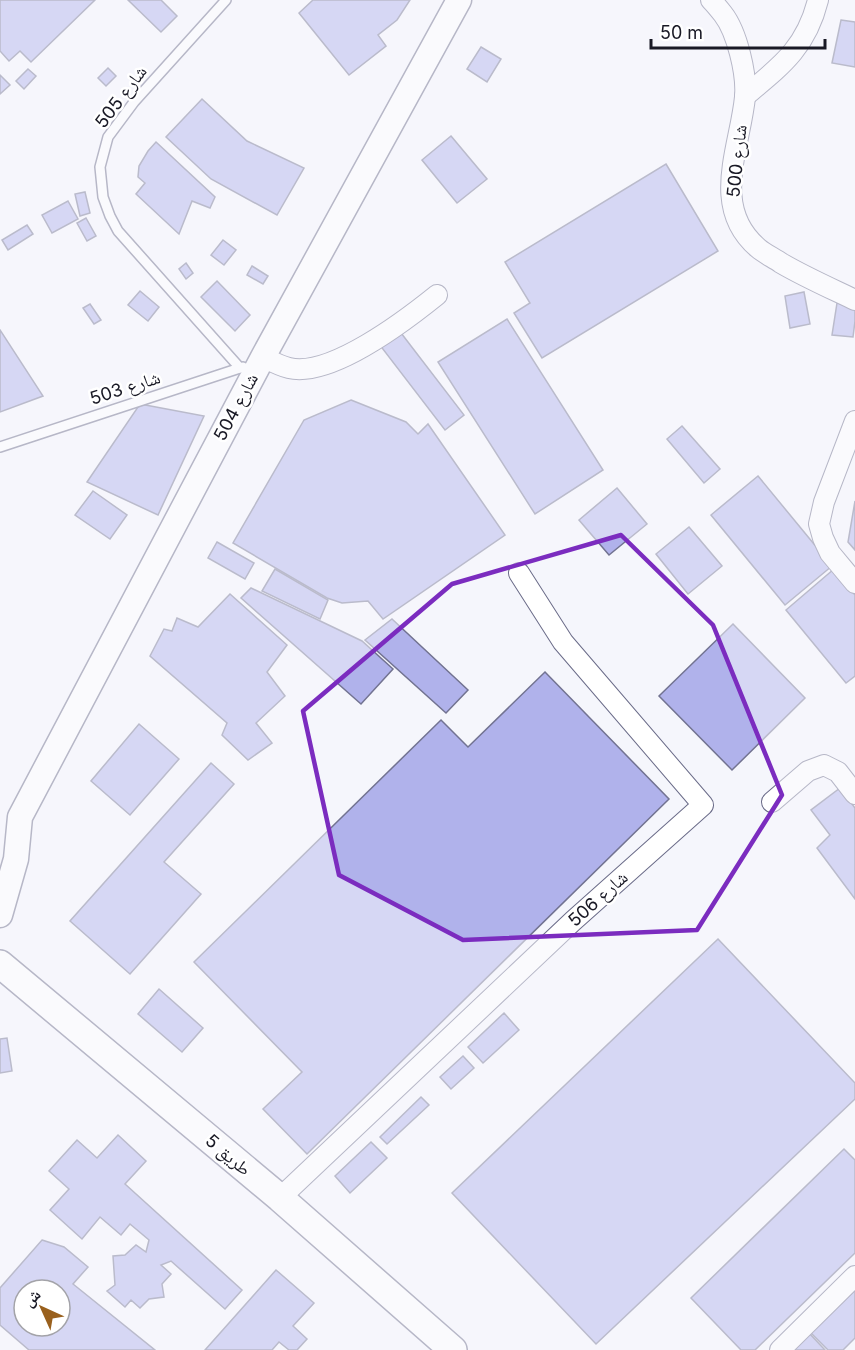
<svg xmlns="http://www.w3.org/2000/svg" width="855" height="1350" font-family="Inter,'Noto Naskh Arabic',sans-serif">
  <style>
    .building { fill: #b0b2eb; stroke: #727391; stroke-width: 1.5; fill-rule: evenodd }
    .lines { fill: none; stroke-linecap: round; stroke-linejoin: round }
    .service-casing { stroke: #6a6b88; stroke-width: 12 }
    .minor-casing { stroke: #6a6b88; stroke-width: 22 }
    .tertiary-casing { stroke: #6a6b88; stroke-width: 27 }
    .secondary-casing { stroke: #6a6b88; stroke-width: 30 }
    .service { stroke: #fff; stroke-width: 9 }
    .minor { stroke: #fff; stroke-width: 20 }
    .tertiary { stroke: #fff; stroke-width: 24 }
    .secondary { stroke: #fff; stroke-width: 27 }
    .marked { fill: none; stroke: #7b2cbf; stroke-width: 4.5; stroke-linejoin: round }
    .labels { text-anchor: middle; stroke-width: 5; stroke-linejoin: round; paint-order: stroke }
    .street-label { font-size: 18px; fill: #191925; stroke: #fff }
  </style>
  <rect width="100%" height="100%" fill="#f5f6fc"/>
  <!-- building -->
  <g class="building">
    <path d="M0,0h95l-64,62 -11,-11 -11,10 -9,-10z"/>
    <path d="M128,0h33l16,16 -16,16z"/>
    <path d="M313,0h97l-13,20 -19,15 8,11 -37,29 -50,-62z"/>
    <path d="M841,20l14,2v45l-23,-4z"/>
    <path d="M481,47l20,12 -14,23 -20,-13z"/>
    <path d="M108,68l8,8 -10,10 -8,-8z"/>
    <path d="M28,69l8,7 -12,13 -8,-8z"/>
    <path d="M0,75l10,10 -10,9z"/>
    <path d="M202,99l45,42 57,27 -27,47 -66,-36 -45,-42z"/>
    <path d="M451,136l36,43 -30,24 -35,-43z"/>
    <path d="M156,142l59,55 -5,11 -18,-7 -13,33 -43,-40 9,-11 -7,-6 1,-11 9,-15z"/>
    <path d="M666,164l52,87 -176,107 -28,-45 16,-10 -25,-41z"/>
    <path d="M85,192l5,21 -10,3 -5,-22z"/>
    <path d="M68,201l10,18 -26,14 -10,-18z"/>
    <path d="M86,218l10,18 -9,5 -10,-18z"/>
    <path d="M27,225l6,9 -25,16 -6,-10z"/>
    <path d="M223,240l13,10 -12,15 -13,-10z"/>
    <path d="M186,263l7,10 -7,6 -7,-10z"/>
    <path d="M252,266l16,10 -5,8 -16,-9z"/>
    <path d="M217,281l33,34 -15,16 -34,-34z"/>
    <path d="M140,291l19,16 -11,14 -20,-16z"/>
    <path d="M804,292l6,32 -20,4 -5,-32z"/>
    <path d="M837,303l18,3v15l-2,16 -21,-2z"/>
    <path d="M90,304l11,16 -7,4 -11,-16z"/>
    <path d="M507,319l96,151 -68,44 -97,-152z"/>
    <path d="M398,329l66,86 -19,15 -66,-86z"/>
    <path d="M0,330l43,66 -43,16z"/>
    <path d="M351,400l55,22 12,12 10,-10 77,111 -122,84 -15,-18 -26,2 -15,-5 -94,-55 71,-123z"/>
    <path d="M140,404l64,12 -46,99 -71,-33z"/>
    <path d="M682,426l38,43 -16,14 -37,-44z"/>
    <path d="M758,476l74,90 -47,39 -74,-90z"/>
    <path d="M617,488l30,36 -38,31 -30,-35z"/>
    <path d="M93,491l34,24 -17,24 -35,-24z"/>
    <path d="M855,501v49l-7,-8z"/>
    <path d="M689,527l33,39 -34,28 -32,-40z"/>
    <path d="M217,542l37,21 -9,16 -37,-21z"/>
    <path d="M275,569l53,31 -8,19 -58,-28z"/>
    <path d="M834,569l21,26v81l-9,7 -60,-73z"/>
    <path d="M251,588l111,53 31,28 -32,35 -120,-106z"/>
    <path d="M230,594l57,51 -20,27 18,24 -29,27 16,20 -24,17 -26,-25 5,-12 -77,-67 14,-27 8,2 5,-13 21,9z"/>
    <path d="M392,619l76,71 -22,23 -81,-73z"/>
    <path d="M733,624l72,74 -73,72 -73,-74z"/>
    <path d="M545,672l124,127 -362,355 -44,-45 39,-37 -108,-110 247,-242 27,27z"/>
    <path d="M139,724l40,35 -49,56 -39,-34z"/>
    <path d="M211,763l23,21 -70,78 37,32 -71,80 -60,-53z"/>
    <path d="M840,788l15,20v91l-38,-51 13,-13 -19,-25z"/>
    <path d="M718,939l137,144v16l-259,245 -144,-151z"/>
    <path d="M159,989l44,39 -21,24 -44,-38z"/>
    <path d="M504,1013l15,17 -36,33 -15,-16z"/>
    <path d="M7,1038l5,33 -12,2v-34z"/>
    <path d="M463,1056l11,12 -23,21 -11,-12z"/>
    <path d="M421,1097l8,8 -42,39 -7,-7z"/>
    <path d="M118,1135l28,26 -21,23 117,106 -17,19 -54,-48 -10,4 10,9 -9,10 2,13 -15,2 -9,9 -9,-8 -6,7 -18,-16 8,-6 -2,-29 12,-1 11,-10 10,7 3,-12 -19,-16 -9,11 -21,-18 -18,22 -32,-29 19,-21 -20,-18 28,-31 20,18z"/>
    <path d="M371,1142l16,16 -37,35 -15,-17z"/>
    <path d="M844,1149l11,11v93l-100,97h-14l-50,-52z"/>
    <path d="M42,1240l22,7 24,20 -15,17 82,66h-126l-29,-25v-37zM24,1290h36v36h-36z"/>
    <path d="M276,1270l38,33 -21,23 14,13 -10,11h-8l-10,-8 -7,8h-67z"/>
    <path d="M855,1290v48l-12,12h-15l-18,-18z"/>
    <path d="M809,1333l16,17h-33z"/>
  </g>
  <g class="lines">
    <!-- service casing -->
    <g class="service-casing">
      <g id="service">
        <path d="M226,0l-92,102 -26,35 -8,30 3,30 7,19 8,15 122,137"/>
        <path d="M0,447l243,-80"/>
      </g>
    </g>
    <!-- minor casing -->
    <g class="minor-casing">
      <g id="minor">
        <path d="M711,0c4,4 8,9 12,14 14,18 24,60 22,83 -5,51 -35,110 13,151 7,6 16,10 23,15 24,14 49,25 74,37"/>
        <path d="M745,96c36,-30 61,-48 73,-96"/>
        <path d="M263,357c8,4 17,9 26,11 41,10 117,-48 148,-73"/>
        <path d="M855,421l-31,81 -5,22 4,14 7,15 25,30"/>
        <path d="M772,802l36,-31 16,-6 14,7 17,22"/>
        <path d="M280,1198l293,-277 130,-116 -140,-163 -44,-69"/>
        <path d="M780,1350l75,-74"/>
      </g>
    </g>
    <!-- tertiary casing -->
    <g class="tertiary-casing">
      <path id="tertiary" d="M0,915l16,-56 4,-42 243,-460 196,-357"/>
    </g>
    <!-- secondary casing -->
    <g class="secondary-casing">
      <path id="secondary" d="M0,964l280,234 173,152"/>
    </g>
    <!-- service -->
    <use href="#service" class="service"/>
    <!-- minor -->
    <use href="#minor" class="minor"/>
    <!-- tertiary -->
    <use href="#tertiary" class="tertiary"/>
    <!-- secondary -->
    <use href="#secondary" class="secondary"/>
  </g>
  <!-- marked area -->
  <path d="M0 0H855V1350H0ZM621,535l92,90 69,170 -85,135 -234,10 -124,-65 -36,-164 149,-127z" fill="#f5f6fc" fill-opacity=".55" fill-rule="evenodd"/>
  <path class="marked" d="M621,535l92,90 69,170 -85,135 -234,10 -124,-65 -36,-164 149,-127z"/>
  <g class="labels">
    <!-- street labels -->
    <g class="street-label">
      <text transform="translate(121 97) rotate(-53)" y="6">شارع 505</text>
      <text transform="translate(737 161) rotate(-84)" y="6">شارع 500</text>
      <text transform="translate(125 388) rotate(-18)" y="6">شارع 503</text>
      <text transform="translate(236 407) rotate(-62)" y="6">شارع 504</text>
      <text transform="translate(598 899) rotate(-42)" y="6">شارع 506</text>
      <text transform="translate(228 1155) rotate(40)" y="6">طريق 5</text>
    </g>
  </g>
  <!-- north arrow -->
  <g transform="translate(42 1308) rotate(315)"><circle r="28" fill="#ffffff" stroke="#a3a3a8" stroke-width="1.5"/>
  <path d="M0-4.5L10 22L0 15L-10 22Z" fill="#99601d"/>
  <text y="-9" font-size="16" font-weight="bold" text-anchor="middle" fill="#191925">ش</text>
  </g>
  <!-- scale -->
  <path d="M651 39v9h174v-9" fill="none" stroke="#191925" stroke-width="3"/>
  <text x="660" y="39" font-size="18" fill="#191925" stroke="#ffffff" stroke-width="4.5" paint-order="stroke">50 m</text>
</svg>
